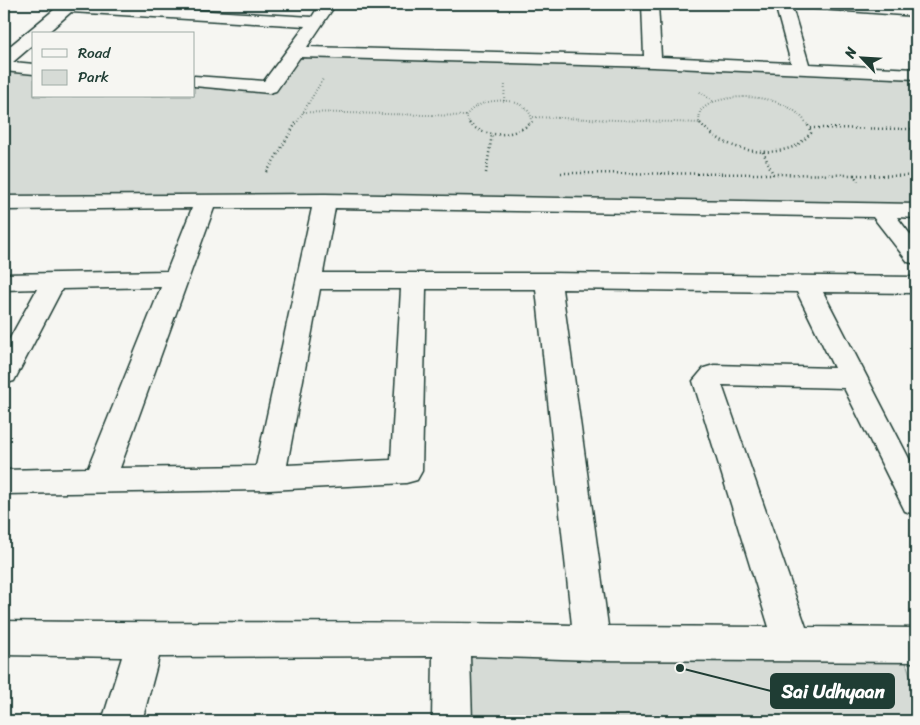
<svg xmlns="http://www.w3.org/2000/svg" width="920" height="725" font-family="Sriracha,sans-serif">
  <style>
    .green { fill: #d6dbd6; stroke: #7a8c85 }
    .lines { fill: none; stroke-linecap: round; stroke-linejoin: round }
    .street-casing { stroke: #1f3d34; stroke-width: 3 }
    .path-far1 { stroke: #1f3d34; stroke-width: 2; stroke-dasharray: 0.5 2.5; stroke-linecap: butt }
    .path { stroke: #1f3d34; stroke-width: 2.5; stroke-dasharray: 1 3; stroke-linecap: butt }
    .street { fill: #f6f6f2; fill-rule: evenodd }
    .leader { fill: none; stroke: #1f3d34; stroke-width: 2 }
    .callout-dot { fill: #1f3d34; stroke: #f6f6f2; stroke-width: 2 }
    .callout { fill: #1f3d34; stroke: #1f3d34; stroke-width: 2 }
    .callout-label { font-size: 19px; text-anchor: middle; font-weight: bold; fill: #fff }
  </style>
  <rect width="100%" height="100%" fill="#f6f6f2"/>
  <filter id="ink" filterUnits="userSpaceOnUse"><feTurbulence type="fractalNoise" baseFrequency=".02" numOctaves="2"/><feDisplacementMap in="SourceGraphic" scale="10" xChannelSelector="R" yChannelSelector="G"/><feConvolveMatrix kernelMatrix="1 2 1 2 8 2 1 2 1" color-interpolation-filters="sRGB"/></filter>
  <g filter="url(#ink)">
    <!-- green -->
    <g class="green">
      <path d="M296,52l620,22v137l-912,-10v-132l30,2v25h160v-14l75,5z"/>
      <path d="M451,639l449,6 16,47v29h-464z"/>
    </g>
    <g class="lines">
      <!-- street casing -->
      <g class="street-casing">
        <g id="street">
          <path d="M61,4h31l220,13 8,-13h16l-29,43 337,9 -2,-52h16l3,53 130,6 -16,-59h99l42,2v10l-124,-9 17,57 107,5v10l-263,-12 -353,-10 -24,34 -7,2 -75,-7v-10l70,5 41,-55 -234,-14 -25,22h-12v10l-21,18 21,2v10l-30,-3v-20z"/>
          <path d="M325,194l591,10v14l-19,-1 19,25v22l-8,-2 -35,-45 -538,-9 -12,65h225l368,4v16l-93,-1 93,180v43l-11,-4 -61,-123 -122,-3 84,242 110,1v34l-324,-2 -122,-4 2,65h-40l1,-65 -274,1 -17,64h-40l20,-64 -118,-2v-34c189,3 379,-1 568,4l-36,-336h-110l-4,182 -5,9 -11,3 -137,7 -265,4v-24l84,-2 73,-181 -99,2 -48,92 -10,3v-35l33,-60 -33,1v-16l163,-3 25,-63 -188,2v-14zM214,208h98l-56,258 -136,2zM320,289h81l-10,171 -104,5zM562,289l235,3 37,76 -120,-3 -10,3 -11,13 76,246 -161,-1z"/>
        </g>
      </g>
      <!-- path-far1 -->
      <g class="path-far1">
        <path d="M700,92l14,10"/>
        <path d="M504,101l1,-17"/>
        <path d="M303,112l163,4"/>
        <path d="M533,117l167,6"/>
        <path d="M296,124l27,-45"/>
        <path d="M470,124l-4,-8c12,-21 65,-22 66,6l-3,2"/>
        <path d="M701,124l-2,-2 1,-11c5,-4 11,-9 17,-10 28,-9 74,-3 90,23"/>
      </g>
      <!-- path -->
      <g class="path">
        <path d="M469,123c16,16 45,14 62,0"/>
        <path d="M700,123c22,25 61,36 93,24 6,-2 13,-9 18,-14l-4,-10"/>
        <path d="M810,128l106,1"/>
        <path d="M763,152l10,22 81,1 4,6"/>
        <path d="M267,172l29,-49"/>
        <path d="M486,173l6,-39"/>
        <path d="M561,173l212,1"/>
        <path d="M854,175l62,1"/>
      </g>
      <!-- street -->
      <use href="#street" class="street"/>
    </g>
  </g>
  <!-- callouts -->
  <path class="leader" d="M680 668L771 691"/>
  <circle class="callout-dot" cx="680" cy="668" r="5"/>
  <rect class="callout" x="771" y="674" width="123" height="34" rx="5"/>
  <g class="callout-label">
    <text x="833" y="698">Sai Udhyaan</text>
  </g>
  <!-- margin -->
  <rect width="920" height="725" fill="none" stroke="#f6f6f2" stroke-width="20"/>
  <rect x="10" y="10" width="900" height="705" fill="none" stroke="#1f3d34" stroke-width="2" filter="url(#ink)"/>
  <!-- legend -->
  <rect x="32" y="32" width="162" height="65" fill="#f6f6f2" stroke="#a0aca6"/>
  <rect x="42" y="49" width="25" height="8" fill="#f6f6f2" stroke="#a0aca6"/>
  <text x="78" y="58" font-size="15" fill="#1f3d34">Road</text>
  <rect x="42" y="70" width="25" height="15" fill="#d6dbd6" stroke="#a0aca6"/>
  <text x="78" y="82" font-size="15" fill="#1f3d34">Park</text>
  <!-- north arrow -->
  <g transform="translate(862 58) rotate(295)" stroke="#f6f6f2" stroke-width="4" paint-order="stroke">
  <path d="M0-4L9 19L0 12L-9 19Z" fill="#1f3d34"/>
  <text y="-8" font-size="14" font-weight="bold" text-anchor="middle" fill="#1f3d34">N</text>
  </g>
</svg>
